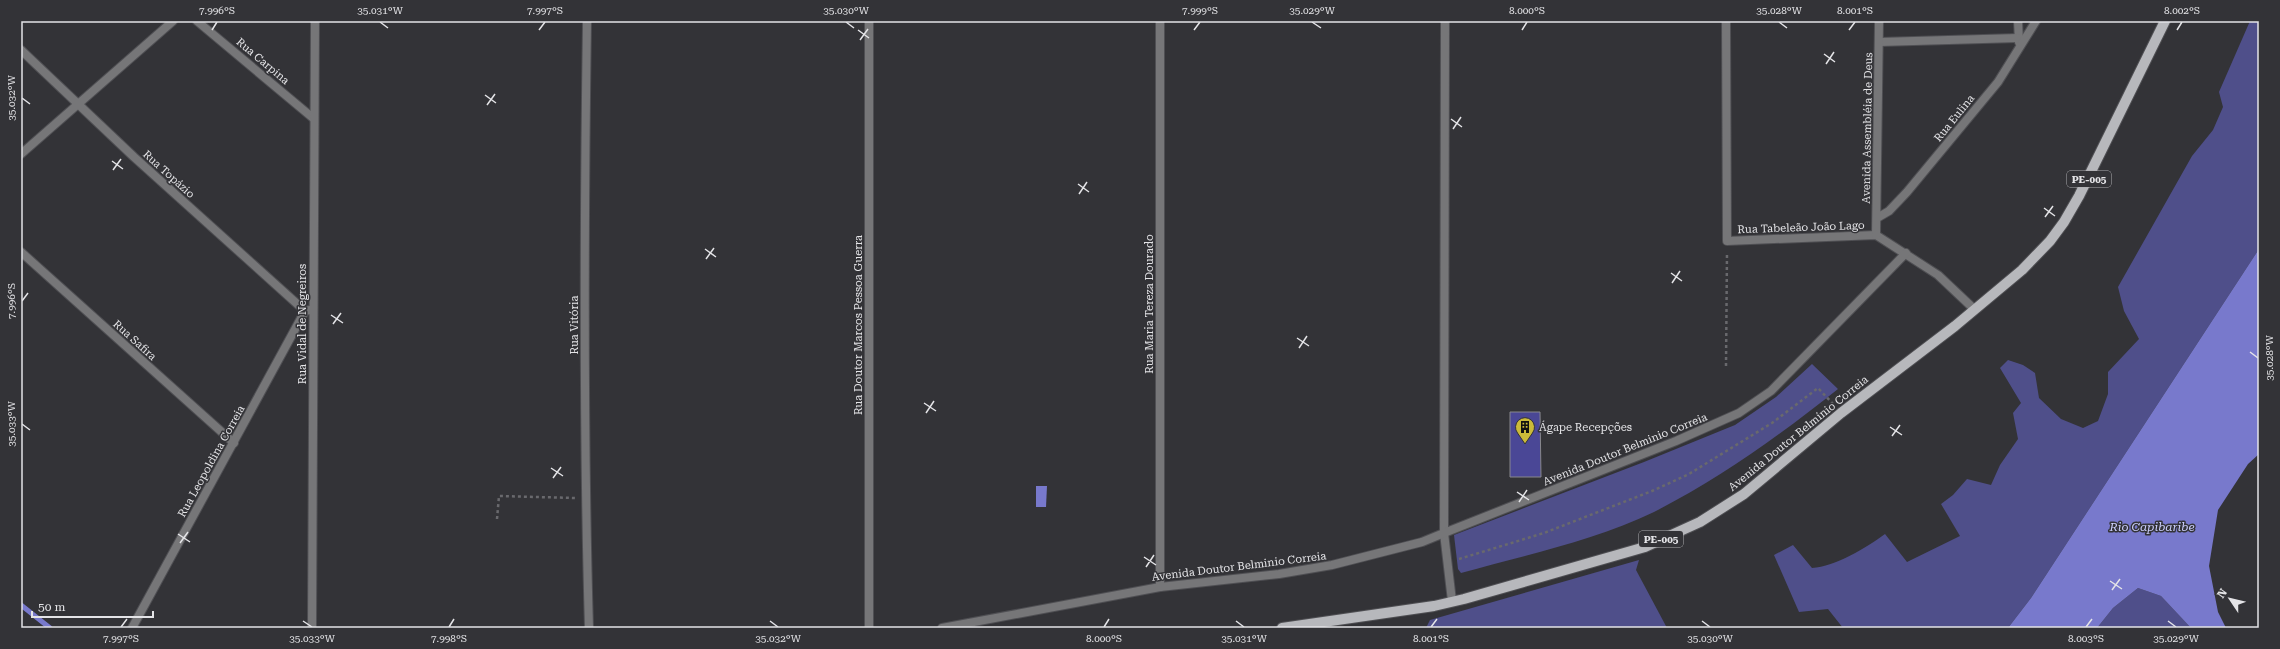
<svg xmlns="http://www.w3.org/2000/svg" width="2280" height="649" font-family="'Roboto Serif',serif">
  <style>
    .green { fill: #4f4f8a }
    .water { fill: #7879cc }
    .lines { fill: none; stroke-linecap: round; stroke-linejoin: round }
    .stream { stroke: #7879cc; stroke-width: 5 }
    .building { fill: #4a4796; stroke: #88888d }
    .street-casing { stroke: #4f4f53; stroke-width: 10 }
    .primary-casing { stroke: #4f4f53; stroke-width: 12 }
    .path { stroke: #69696d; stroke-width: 2.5; stroke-dasharray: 3 3; stroke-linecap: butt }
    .street { stroke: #767678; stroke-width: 8 }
    .primary { stroke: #b7b8bc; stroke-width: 10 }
    .ticks { fill: none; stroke: #e4e4e7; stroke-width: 1.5 }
    .labels { text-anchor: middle; stroke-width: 3; stroke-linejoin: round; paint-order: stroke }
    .shield { fill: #333337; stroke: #afafb2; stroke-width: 1 }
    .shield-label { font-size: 10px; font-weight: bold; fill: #e4e4e7 }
    .street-label { font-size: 11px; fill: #e4e4e7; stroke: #333337 }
    .poi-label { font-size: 11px; fill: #e4e4e7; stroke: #333337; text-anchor: start }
    .water-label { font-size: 12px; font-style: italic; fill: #cbcefb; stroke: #333337 }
    .neatline { fill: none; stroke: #e4e4e7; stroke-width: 1.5 }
    .ticks-label { font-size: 10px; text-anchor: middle; fill: #e4e4e7 }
  </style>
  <rect width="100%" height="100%" fill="#333337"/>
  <!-- green -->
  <g class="green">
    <path d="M2250,21h9v228l-228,349 -23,30h-165l-15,-19 -29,3 -25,-57 19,-10 19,23c23,-1 55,-21 73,-34l22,28 53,-26 -19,-32 12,-9 14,-16 24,6 9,-20 18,-26 -5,-26 8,-10 -21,-35 8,-8 15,5 12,8 4,25 22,21 22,9 15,-7 10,-27v-22l31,-33 -15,-28 -6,-24 74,-131 21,-26 10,-23 -4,-15z"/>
    <path d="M1812,364l26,25c-58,46 -117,89 -184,123 -60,29 -129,43 -193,61l-3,-4 -4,-34 190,-73 91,-37 41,-28z"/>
    <path d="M1639,560l-3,10 31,58h-241l4,-8z"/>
    <path d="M2138,588l23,8 30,32h-94l16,-20z"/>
  </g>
  <!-- water -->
  <g class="water">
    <path d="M2259,249v205l-11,10 -30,46 -9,56 9,46 8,16h-35l-30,-32 -23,-8 -25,20 -16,20h-89l23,-30z"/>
    <path d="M1036,486h11l-1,21h-10z"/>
  </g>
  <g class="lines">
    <!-- stream -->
    <path class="stream" d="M21,605l29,23"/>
  </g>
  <!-- building -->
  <path class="building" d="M1510,412h30l1,65h-31z"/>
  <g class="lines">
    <!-- street casing -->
    <g class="street-casing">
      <g id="street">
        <path d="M197,21l116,97"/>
        <path d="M587,21c-3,202 -4,405 2,607"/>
        <path d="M869,21v607"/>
        <path d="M1160,21v566"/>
        <path d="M1445,21l-1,512 8,68"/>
        <path d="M1726,21l1,220 149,-6 62,40 36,34"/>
        <path d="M2018,21l1,21"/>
        <path d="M1879,42l139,-4"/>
        <path d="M21,50l113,107 171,154"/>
        <path d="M21,154l152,-133"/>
        <path d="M1877,218l12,-7 18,-19 91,-110 38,-61"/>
        <path d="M1876,235l3,-214"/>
        <path d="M21,252l213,191"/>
        <path d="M132,628l173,-317 5,-1"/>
        <path d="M312,628l3,-607"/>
        <path d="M942,628l218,-41 119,-13 53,-9 90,-23 22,-9 232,-92 63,-28 32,-22 135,-138"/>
      </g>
    </g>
    <!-- primary casing -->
    <g class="primary-casing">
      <path id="primary" d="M1282,628l152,-22 30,-7 181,-52 55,-25 44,-28 97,-81 114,-87 67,-56 28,-29 14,-19 15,-26 86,-175"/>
    </g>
    <!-- path -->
    <g class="path">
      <path d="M1726,366l1,-114"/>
      <path d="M497,519l2,-23 76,2"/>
      <path d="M1459,559l85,-26 108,-42 37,-17 83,-51 46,-35 15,16"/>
    </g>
    <!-- street -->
    <use href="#street" class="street"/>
    <!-- primary -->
    <use href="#primary" class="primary"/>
  </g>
  <!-- ticks -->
  <path class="ticks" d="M380,22l8,6M846,22l8,6M1312,22l9,6M1779,22l8,6M212,30l5,-8M539,30l6,-8M858,30l11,8M1194,30l6,-8M1522,30l5,-8M1849,30l6,-8M2177,30l5,-8M860,40l8,-11M1824,54l11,8M1826,64l8,-12M485,95l11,8M22,98l8,6M487,105l8,-11M1451,119l11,8M1453,129l8,-12M112,161l11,8M113,170l8,-11M1078,184l11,8M1079,194l8,-12M2044,208l11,8M2045,217l8,-11M705,249l11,8M706,259l8,-11M1671,273l11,8M1672,283l8,-12M22,301l6,-8M331,315l12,8M333,324l8,-11M1297,338l12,8M1299,348l8,-12M2250,352l8,6M924,403l12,8M926,413l8,-12M22,424l8,6M1890,427l12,8M1892,436l8,-11M551,468l12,8M553,478l8,-11M1517,492l12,8M1519,502l8,-12M178,534l12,8M180,543l8,-11M1144,557l12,8M1146,567l8,-12M2110,581l12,8M2112,590l8,-11M303,621l9,6M770,621l8,6M1236,621l8,6M1702,621l8,6M2168,621l8,6M121,627l6,-8M449,627l5,-8M1104,627l5,-8M1431,627l6,-8M2086,627l6,-8"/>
  <!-- icons -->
  <defs>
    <g id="building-pin" transform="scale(1)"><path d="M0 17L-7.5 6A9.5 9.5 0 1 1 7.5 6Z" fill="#cbba39" stroke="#333337"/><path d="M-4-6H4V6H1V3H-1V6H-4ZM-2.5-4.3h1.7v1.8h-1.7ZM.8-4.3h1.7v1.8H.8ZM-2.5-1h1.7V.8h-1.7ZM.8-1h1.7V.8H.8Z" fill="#111"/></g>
  </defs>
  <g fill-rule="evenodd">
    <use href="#building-pin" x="1525" y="427"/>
  </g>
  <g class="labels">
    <!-- shield labels -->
    <g class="shield">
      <rect x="2067" y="171" width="44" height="16" rx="3"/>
      <rect x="1639" y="531" width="44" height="16" rx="3"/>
    </g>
    <g class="shield-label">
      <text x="2089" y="183">PE-005</text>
      <text x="1661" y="543">PE-005</text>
    </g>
    <!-- street labels -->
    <g class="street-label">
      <text transform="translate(263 61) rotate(40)" y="4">Rua Carpina</text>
      <text transform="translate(1954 118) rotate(-51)" y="4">Rua Eulina</text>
      <text transform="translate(1867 128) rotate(-89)" y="4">Avenida Assembléia de Deus</text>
      <text transform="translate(169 174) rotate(42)" y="4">Rua Topázio</text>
      <text transform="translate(1801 227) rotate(-2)" y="4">Rua Tabeleão João Lago</text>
      <text transform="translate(1149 304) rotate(-90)" y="4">Rua Maria Tereza Dourado</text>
      <text transform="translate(302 324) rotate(-90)" y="4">Rua Vidal de Negreiros</text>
      <text transform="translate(574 325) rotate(-90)" y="4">Rua Vitória</text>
      <text transform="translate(858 325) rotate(-90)" y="4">Rua Doutor Marcos Pessoa Guerra</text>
      <text transform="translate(135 340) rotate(42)" y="4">Rua Safira</text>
      <text transform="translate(1798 433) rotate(-39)" y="4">Avenida Doutor Belmínio Correia</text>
      <text transform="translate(1625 449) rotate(-22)" y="4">Avenida Doutor Belminio Correia</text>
      <text transform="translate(211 461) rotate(-61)" y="4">Rua Leopoldina Correia</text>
      <text transform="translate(1239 566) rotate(-7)" y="4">Avenida Doutor Belminio Correia</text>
    </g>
    <!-- poi labels -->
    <g class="poi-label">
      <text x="1539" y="431">Ágape Recepções</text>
    </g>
    <!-- water labels -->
    <g class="water-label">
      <text x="2152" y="531">Rio Capibaribe</text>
    </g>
  </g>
  <!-- border -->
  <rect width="2280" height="649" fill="none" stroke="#333337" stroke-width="44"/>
  <!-- north arrow -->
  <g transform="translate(2230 599) rotate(305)" stroke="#333337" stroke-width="3" paint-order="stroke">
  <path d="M0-3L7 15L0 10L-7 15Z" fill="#e4e4e7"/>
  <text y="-6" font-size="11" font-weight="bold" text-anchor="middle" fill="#e4e4e7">N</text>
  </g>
  <!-- scale -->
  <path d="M32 611v6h121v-6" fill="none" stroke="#e4e4e7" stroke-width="2"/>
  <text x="38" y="611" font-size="12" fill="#e4e4e7" stroke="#333337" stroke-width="3" paint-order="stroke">50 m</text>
  <rect x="22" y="22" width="2236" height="605" class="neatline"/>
  <g class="ticks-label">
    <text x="217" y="14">7.996°S</text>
    <text x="380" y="14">35.031°W</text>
    <text x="545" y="14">7.997°S</text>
    <text x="846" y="14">35.030°W</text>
    <text x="1200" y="14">7.999°S</text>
    <text x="1312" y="14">35.029°W</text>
    <text x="1527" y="14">8.000°S</text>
    <text x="1779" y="14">35.028°W</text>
    <text x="1855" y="14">8.001°S</text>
    <text x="2182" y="14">8.002°S</text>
    <text transform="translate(11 98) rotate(-90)" y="4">35.032°W</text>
    <text transform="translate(11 301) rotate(-90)" y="4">7.996°S</text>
    <text transform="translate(2269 358) rotate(-90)" y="4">35.028°W</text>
    <text transform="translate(11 424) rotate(-90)" y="4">35.033°W</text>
    <text x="121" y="642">7.997°S</text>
    <text x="312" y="642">35.033°W</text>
    <text x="449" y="642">7.998°S</text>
    <text x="778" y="642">35.032°W</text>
    <text x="1104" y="642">8.000°S</text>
    <text x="1244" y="642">35.031°W</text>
    <text x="1431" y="642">8.001°S</text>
    <text x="1710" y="642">35.030°W</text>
    <text x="2086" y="642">8.003°S</text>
    <text x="2176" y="642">35.029°W</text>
  </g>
</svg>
